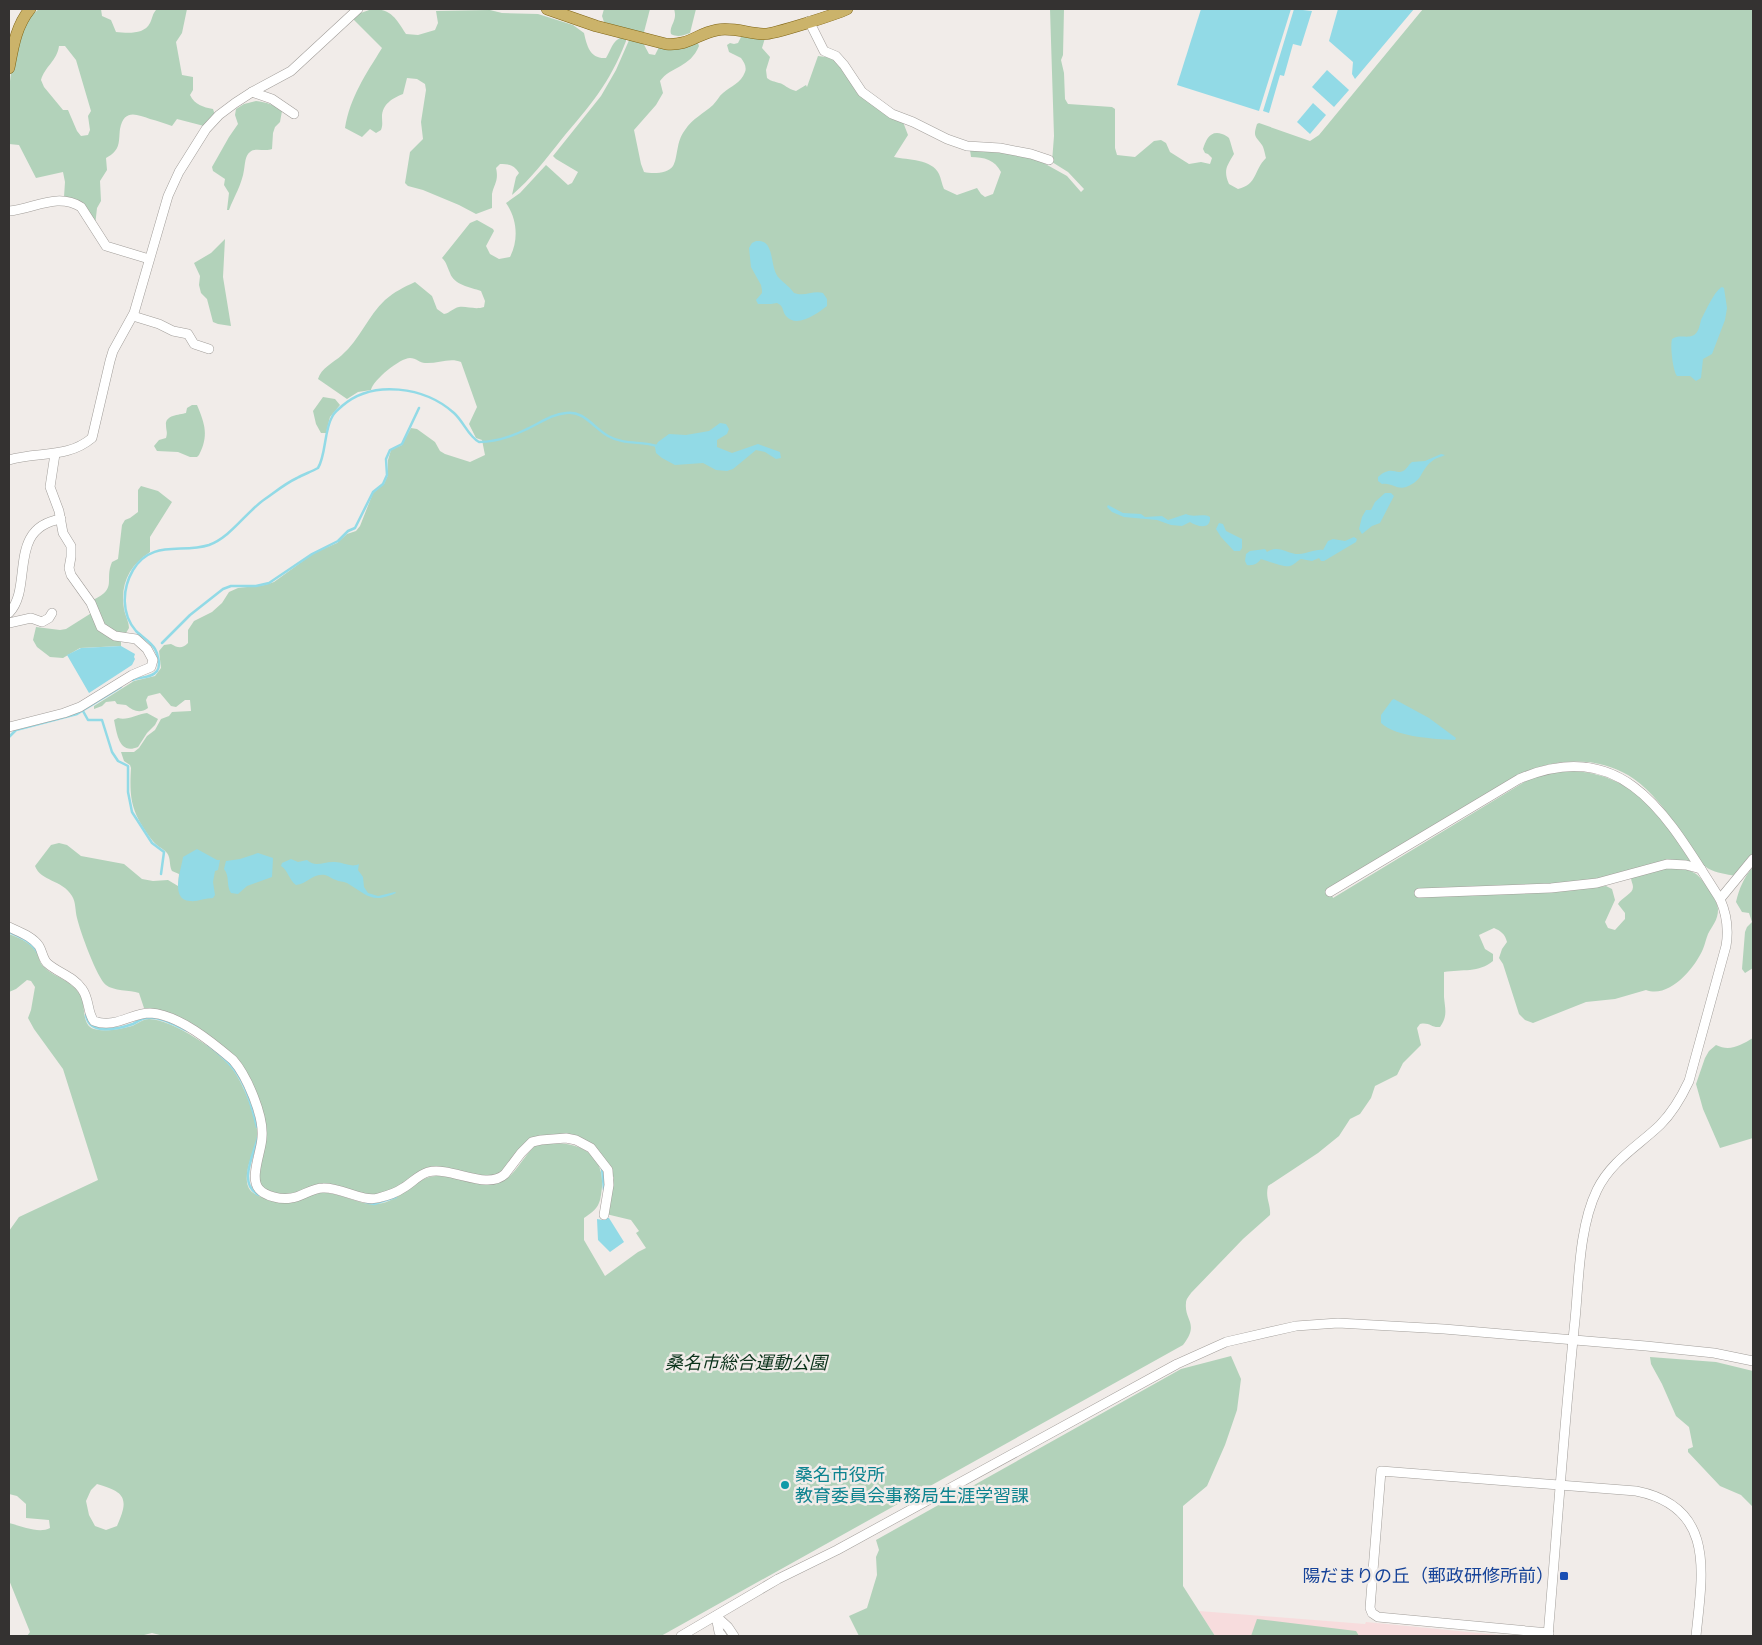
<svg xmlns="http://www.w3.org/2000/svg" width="1762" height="1645" font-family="Lora,'Noto Sans JP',serif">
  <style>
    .commercial { fill: #f7dcdd }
    .green { fill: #b2d2ba; fill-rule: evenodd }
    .water { fill: #92dae6 }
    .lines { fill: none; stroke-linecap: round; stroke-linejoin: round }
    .stream { stroke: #92dae6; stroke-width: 2.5 }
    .minor-casing { stroke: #a29e9a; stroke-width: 10 }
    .major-casing { stroke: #806515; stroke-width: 12 }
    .minor { stroke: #fff; stroke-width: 9 }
    .major { stroke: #cbb36a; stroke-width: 11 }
    .culture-dot { fill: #0f9aa8; stroke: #f1ece9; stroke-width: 2 }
    .transit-dot { fill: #1a4fb4; stroke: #f1ece9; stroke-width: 2 }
    .labels { text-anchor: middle; stroke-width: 5; stroke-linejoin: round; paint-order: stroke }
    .park-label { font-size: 18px; font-style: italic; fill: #0a321a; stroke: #f1ece9 }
    .culture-label { font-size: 18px; fill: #0d838f; stroke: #f1ece9; text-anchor: start }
    .transit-label { font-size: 18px; fill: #164399; stroke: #f1ece9; text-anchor: end }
  </style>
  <rect width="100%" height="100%" fill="#f1ece9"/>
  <!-- commercial -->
  <path class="commercial" d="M1199,1611l166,13 1,-2 143,14h-294z"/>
  <!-- green -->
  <g class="green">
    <path d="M39,9h62l1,7 9,4 5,12c11,1 28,3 34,-9 3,-6 2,-9 7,-14h30l-5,24 -6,9 6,33 11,2v13l-3,5c5,10 13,12 23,14l2,6 -11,11 -27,-7 -5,7c-8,-3 -14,-5 -22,-7 -14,-5 -26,-10 -30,10 -1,6 0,17 -5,22 -2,3 -6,5 -9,7l1,12 -7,11 1,20 -4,7 -2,18 -31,-29 1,-15 -2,-10 -27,6 -17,-33 -10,-1v-55l2,-16 13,-44 7,-13zM59,46h6l11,14 15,51 -3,5 2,14 -2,5 -7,1 -4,-5 -9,-21h-5l-19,-23 -3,-7c4,-14 16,-19 18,-34z"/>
    <path d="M372,9c20,0 24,10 34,25l12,1 17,-5 3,-7 -2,-12 54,-1 12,3 36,1 35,11 11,8c3,13 6,26 22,25 5,-8 6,-17 16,-21l4,1v3c-17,44 -36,64 -65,99 -16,20 -30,39 -49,55l4,-18 3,-4c-5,-8 -10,-9 -19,-9l-4,4c3,13 -2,16 -4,26 0,5 0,10 0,14l-16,6 -17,-9 -36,-15 -15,-4 -3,-3 5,-31 13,-13 -2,-17 5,-32 -1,-6 -8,-5 -10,-1 -4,16c-10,4 -21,10 -21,23 0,5 1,8 -1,13l-5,3 -6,-4 -8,8 -17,-9c5,-31 21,-54 37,-80l-29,-29 5,-5z"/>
    <path d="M604,9h46l-6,23 -2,2 -38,-12 -2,-6z"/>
    <path d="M674,9h22l-6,24c-6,2 -12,5 -19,1 -2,-9 7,-13 3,-25z"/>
    <path d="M1050,9h14l-1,46 -2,5 3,13 1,26 3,5 44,3 3,2v39l2,7 18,2 19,-16 7,-1 5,3 4,9 19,12 12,-2 9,2 2,-6 -4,-4 -3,-1 -2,-4c3,-9 7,-19 19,-15 3,1 5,2 7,4 2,5 3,11 5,16 -7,12 -11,16 -5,30l9,5c20,-5 15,-18 28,-31 -1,-4 -2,-10 -4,-13 -7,-10 -9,-8 -5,-21l2,-1 51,18 9,-6 104,-126h330v845l-18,22c-8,-2 -19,-3 -26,-7 -8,-4 -26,-33 -32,-42 -12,-18 -25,-35 -43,-48 -34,-24 -80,-21 -116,-4l-189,113 4,10 198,-120c7,-2 15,-5 22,-6 41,-5 76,10 103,40 13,15 24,34 35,50l-15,-2h-11l-112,32 53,-6 6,3 3,11 -10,22 3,6 7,2 10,-11v-6l-7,-9c4,-7 15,-10 15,-17 0,-3 -2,-6 -2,-9 11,-3 25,-10 37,-10 25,0 30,4 43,25 3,5 7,11 7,17 0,10 -6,16 -10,24 -2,5 -3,10 -5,15 -8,19 -34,50 -57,41l-31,9 -29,3 -53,21 -8,-3 -6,-6 -16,-50 -4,-6 3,-9 5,-7c-2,-8 -6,-11 -13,-14l-15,7 6,14 8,5v7c-14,12 -31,8 -49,11 0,8 0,17 0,25 1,12 4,19 -4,30 -9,1 -10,-5 -20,-3l-3,4 4,17 -18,18 -6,12 -22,11 -4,12 -11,16 -10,5 -11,17 -21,17 -50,33c-3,13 3,18 2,29l-27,24 -52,54c-2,3 -5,6 -5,10 -2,18 14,20 -3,42l-522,291h-497l-12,-3 -12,3h-47l-2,-1 -3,1h-61l3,-4 -21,-52v-57c12,3 30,11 41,5l-1,-8 -23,-2v-14l-9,-8 -8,-2v-263l10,-14 79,-37 -35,-111 -29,-40 -6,-11 3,-8 4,-23 -4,-6 -4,-1 -11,9 -7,3v-58c10,4 21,8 28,18 2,4 2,10 6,14 11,12 27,12 38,30 5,10 0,29 13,33 11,3 27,0 38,-3 5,-2 11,-7 17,-7 23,0 73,33 85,52 9,13 26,52 23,67 -3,14 -18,43 -5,54 4,3 9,5 14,7 28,12 39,-10 62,-6 18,2 37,15 55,10 19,-5 33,-26 53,-27 21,-1 45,15 66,5 13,-5 22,-26 33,-35 32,-8 70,1 67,41 -2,18 -3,21 -18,31v22l21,36 33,-24 8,-4 -10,-15 3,-2 -8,-11 -25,-6 5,-29 3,-7 -5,-10 -19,-23 -49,-7 -35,33 -12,7 -52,-9 -64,28 -43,-9 -44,8 -16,-1 -17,-10 6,-48 -27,-75 -82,-51 -11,-3 -5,-15c-9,-3 -26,-2 -33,-8 -9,-7 -26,-54 -29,-67 -2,-7 -1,-16 -5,-22 -10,-17 -31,-14 -37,-30l16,-21 8,-2 8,2 14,11 43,8 18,15 11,2 15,-1 10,6 1,-12 -7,-3c-3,-5 -1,-13 -5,-18 -4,-5 -11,-7 -15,-13 -20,-27 -23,-39 -21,-72l-1,-3 -6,-4 -3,-9h13l5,-4 8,-12 8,-6 6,-11 8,-3 3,-4 19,-1 -1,-11h-5l-9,7 -5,-1 -11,-13 -12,3 -2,4 2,8c-8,6 -15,3 -22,-3l-9,-1 -2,-3 -9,1 -4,4 -8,3v-3l40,-25 21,-5 6,-8 -2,-17 5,-6 7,-1c7,4 11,5 17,-1v-13l6,-9 18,-9 10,-9 7,-11 9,-4 27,-3 9,-3 40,-29 23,-10 10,-9 9,-3 4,-5 13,-33 11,-9 4,-9v-15l3,-10 11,-5 9,-17 6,1 18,13 5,9 5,3 25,8 15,-7 -3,-15 -6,-2 -7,-14 8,-17 -16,-45c-11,-5 -24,2 -36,1 -5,0 -9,-5 -15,-5 -10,0 -37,22 -39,32l-13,2 -11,7 -29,-20c3,-11 15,-16 24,-24 18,-16 26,-39 43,-55 9,-8 19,-13 30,-18l17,14 5,13 7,5c6,-1 9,-6 15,-7 8,-1 16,3 25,0l1,-6 -4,-10c-11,-4 -27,-6 -31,-18 -3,-6 -3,-10 -8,-15l28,-35 7,-3 16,9 1,2 -8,15 4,8 9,5 11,-2c9,-18 7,-38 -4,-54l14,-10 26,-28 22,20 4,-2 6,-11 -22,-13 -3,-3 48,-60 15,-26 14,-32 12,3 7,13 6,1 4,-8 39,-4 1,3c-9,22 -28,20 -39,35l3,12 -7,12 -22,25 7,34 3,8c8,2 24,2 29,-6 5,-8 3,-25 12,-36 7,-11 19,-17 28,-25 4,-4 6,-9 10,-12 8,-7 18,-10 22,-21 2,-5 -1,-10 -4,-14l-12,-6 -2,-7 3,-2 4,1 4,-1 4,-8 23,3 -3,10 8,9 -4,13 1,8c5,4 7,3 12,5 6,1 8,6 17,8l10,-6 1,2 11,-31 16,2 21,28 48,36 5,13 -14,22c14,3 38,2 45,17 2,4 3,11 5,15l13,6 20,-7 4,6 4,3 8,-3 8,-22c-6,-12 -17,-15 -30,-15l-1,-7 3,-2 58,8 36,20 14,16 3,-3 -16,-17 -16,-10 2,-26zM97,1484c29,8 32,15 20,42l-11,4 -11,-4 -6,-11 -3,-14 5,-11z"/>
    <path d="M256,101c10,1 19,4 26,10l-2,11 -5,5 -2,6 -1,16c-7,3 -17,-2 -22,3 -5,3 -5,13 -6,18 -2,14 -10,27 -15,40h-2l2,-17 -5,-8 1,-6 -12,-8 -1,-4 17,-30 9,-13 -3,-9 1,-6 8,-5z"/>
    <path d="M225,239l-2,38 8,49 -13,-2 -5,-2 -6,-23 -6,-6 -2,-8 1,-9 -6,-13 17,-10z"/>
    <path d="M323,397l12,2 5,6 -10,12 -4,16h-5l-5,-9 -3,-13z"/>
    <path d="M192,405h5c8,19 12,31 2,50l-2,2h-7l-12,-5 -21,-1 -3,-5 5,-6 7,-2c2,-6 0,-7 0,-13 -1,-10 13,-10 20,-12l1,-5z"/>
    <path d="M141,486l17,5 14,11 -22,35v15c-21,14 -30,32 -26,57 1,6 5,13 5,19l-3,5c-25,-1 -26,-13 -33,-33 25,-12 11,-19 19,-38l6,-3 4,-34 3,-5 5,-2 8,-6v-22z"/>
    <path d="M93,612l3,8 25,19v7l-41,2 -17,10 -13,-1 -13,-10 -4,-7 3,-13 24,3 6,-1z"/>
    <path d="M147,713l11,6 -3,6 -8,8 -9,14c-19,8 -21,-13 -24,-27l4,-2c9,3 19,-4 29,-5z"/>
    <path d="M1753,867v101l-8,5 -3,-4 3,-37 2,-5 5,-5 -3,-9 -7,-1 -6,-10c3,-13 8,-25 17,-35z"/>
    <path d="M1753,1038v100l-33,10 -17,-39 -7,-25 9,-26 4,-7 7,-6c14,7 25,0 37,-7z"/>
    <path d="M1231,1356l10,23 -4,31 -12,35 -18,41 -24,20v80l32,50h-356l-10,-20 18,-8 10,-33 -1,-18 3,-7 -3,-10 305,-171z"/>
    <path d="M1650,1357l66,5 37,9v136l-12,-12 -21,-9 -32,-34v-3l5,-2 -4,-20 -13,-11 -14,-32 -11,-20z"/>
    <path d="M1257,1619l99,12 3,5h-108z"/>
  </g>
  <!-- water -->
  <g class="water">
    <path d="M1201,9h90l-32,102 -82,-26z"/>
    <path d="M1294,9l18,2 -11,35 -8,-2 -9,32 -4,-1 -11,38 -6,-2z"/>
    <path d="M1338,9h76l-59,70 -3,-5 1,-12 -24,-21z"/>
    <path d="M1327,70l22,20 -15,17 -22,-20z"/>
    <path d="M1313,103l13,12 -16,19 -13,-12z"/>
    <path d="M756,241c21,-2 12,28 24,38 5,5 10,8 14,14 11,4 19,-3 29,0l4,6v7c-9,7 -30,23 -41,10 -4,-5 -2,-10 -9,-13l-6,1h-13l-2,-4 6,-7v-3l-1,-5 -10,-18 -2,-19 3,-5z"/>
    <path d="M1722,287l2,1 3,20 -2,12 -13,34 -9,5 -2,19 -5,3 -6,-5h-13c-4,-5 -7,-30 -5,-37 8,-6 19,2 25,-7 2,-3 3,-8 4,-12 4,-8 14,-30 21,-33z"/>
    <path d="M720,423l6,1 3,5 -2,5 -10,6v7l15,6 26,-9 22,8 1,6 -5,1 -11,-7 -9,-2 -23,19 -6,2 -11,-1 -13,-7 -28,2 -13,-7 -6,-5 -1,-6 3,-5 11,-8 17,1 23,-4z"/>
    <path d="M1441,454l4,1c-4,2 -10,3 -14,7 -12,10 -7,18 -25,25 -9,3 -15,-5 -24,-3l-4,-3v-4c14,-12 17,-2 25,-6 3,-1 6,-7 9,-9l13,-1z"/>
    <path d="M1385,493h6l3,3 -14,27 -8,3 -10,8 -3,-5 3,-12 4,-7h5l4,-8z"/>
    <path d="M1108,505l15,8 18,1 4,3 17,-1 6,4 18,-6c7,4 17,-1 24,3 1,13 -12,10 -20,5l-8,4 -11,-1 -14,-5 -33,-3 -12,-5 -5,-5z"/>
    <path d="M1219,523l4,1 3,7 16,8v9l-2,3h-6l-13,-14 -5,-8z"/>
    <path d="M1354,537l3,2 -1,3 -32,19h-3l-2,-3 -7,3 -11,-2c-4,2 -7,6 -11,7 -4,2 -23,-5 -29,-7 -3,4 -7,7 -14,6l-2,-4 1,-7 4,-3 15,-2 2,3c12,-8 19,2 32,2 8,0 16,-5 24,-4l5,-9 5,-2 12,2z"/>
    <path d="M121,646l14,8 -1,3 1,2 -3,6 -43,28 -22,-38 14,-7z"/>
    <path d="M1394,699l35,19 27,20 -1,2c-21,-1 -59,-3 -74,-17v-8l11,-15z"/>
    <path d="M197,849l20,11h3l-2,10 -3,1 -2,11 2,13 -2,3c-8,0 -16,4 -23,3 -21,-1 -8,-34 -7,-44z"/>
    <path d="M258,853l15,5 -1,19 -25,9 -9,8 -7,-1c-5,-7 -1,-17 -7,-24l2,-8 14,-2z"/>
    <path d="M291,859l7,3 9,-2c8,8 18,1 28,2 8,0 16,6 24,2l-1,6 5,7 1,10 4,6 10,3 17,-4 1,1c-24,11 -29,2 -49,-10 -4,-2 -8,-1 -11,-3 -4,-1 -7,-4 -11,-5 -13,-2 -17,9 -29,10 -7,-5 -8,-15 -15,-19l1,-3z"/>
    <path d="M604,1217l5,1 15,24 -14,10 -12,-12 -1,-21 6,1z"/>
  </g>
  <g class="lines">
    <!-- stream -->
    <g class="stream">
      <path d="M162,643l28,-28 33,-26 8,-3h25l13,-3 43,-29 26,-13 10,-10 7,-3 18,-36 10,-8 4,-9 -1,-16 4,-9 12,-6 17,-36"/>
      <path d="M132,680c8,-3 20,-2 25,-9 4,-5 1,-17 -2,-22 -4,-7 -13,-12 -19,-18 -15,-17 -14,-42 -3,-61 19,-31 48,-16 76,-25 22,-8 37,-33 56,-46 10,-7 21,-16 32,-21 7,-4 14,-6 21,-10 8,-13 6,-37 14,-51 2,-5 7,-8 10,-11 31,-27 83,-19 112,7 10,9 14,23 25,29 16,0 34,-6 48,-13 13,-6 25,-15 39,-16 17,-3 28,15 42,23 16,9 33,5 49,10"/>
      <path d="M83,711l5,9h14l10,32 6,9 10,5v26l4,20 20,31 12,9 -3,22"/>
      <path d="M9,737l7,-7 61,-16 44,-27"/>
      <path d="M9,932c11,5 22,9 29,21"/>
      <path d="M86,1015c3,21 32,14 47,9 4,-2 9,-6 14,-6 13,-2 29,8 41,13"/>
      <path d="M207,1044c9,7 19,15 26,24 13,16 19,39 24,59"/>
      <path d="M258,1137c-4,17 -21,48 1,58"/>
      <path d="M602,1168l2,22"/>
      <path d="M365,1202l9,2 22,-7"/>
    </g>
    <!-- minor casing -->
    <g class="minor-casing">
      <g id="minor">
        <path d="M809,21l15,30 12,5 8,9 18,27 30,22 21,8 34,17 20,7 33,2 31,6 18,6"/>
        <path d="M252,92l20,7 22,15"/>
        <path d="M9,211c25,-2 48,-19 72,-4l25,39 43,13"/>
        <path d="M133,316l26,8 14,7 15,3 6,10 15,5"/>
        <path d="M9,460c29,-9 58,-1 83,-22l18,-77 3,-10 21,-38 34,-117 11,-24 27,-43 13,-14 16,-12 17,-11 39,-21 67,-62"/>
        <path d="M9,613c25,-26 -3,-85 52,-94"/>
        <path d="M9,623l22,-5 11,4 7,-4 3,-5"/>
        <path d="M9,727l55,-14 16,-6 52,-32 19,-8 2,-7 -6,-11 -11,-10 -21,-3 -14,-9 -10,-24 -20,-28 -2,-7 2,-11v-11l-8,-13 -4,-22 -9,-24 5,-33"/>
        <path d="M1330,892l189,-113c108,-46 151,43 201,120 7,16 9,30 6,47l-37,135c-8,17 -16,31 -29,44 -22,21 -49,36 -63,65 -18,37 -18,89 -22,130 -11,105 -18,211 -27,316"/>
        <path d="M1419,893l132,-5 46,-5 70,-19 19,1 15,4"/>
        <path d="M1720,899l33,-40"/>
        <path d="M9,927c10,5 23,9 30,19 3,5 4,13 8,17 11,10 26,13 35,26 8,11 5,24 12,32 21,8 37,-8 56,-8 28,1 63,30 83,47 14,16 31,56 29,77 0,13 -13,41 -3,52 6,7 22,11 32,9 11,-1 20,-10 32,-10 18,-1 39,14 55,10 8,-2 18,-5 25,-10 9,-5 15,-13 25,-16 23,-6 59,19 77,2l16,-21 11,-11 9,-2 25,-2 10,2 15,8 17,22 1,15 -5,30"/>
        <path d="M716,1616l12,11 6,9"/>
        <path d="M716,1616l3,16 3,4"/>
        <path d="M1549,1633l-171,-16 -6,-4 -2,-5 11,-137 255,20c81,16 66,84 60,145"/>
        <path d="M681,1636l97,-57 59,-29 340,-186 49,-22 70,-16 42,-3 106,6 202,17 68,7 39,8"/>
      </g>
    </g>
    <!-- major casing -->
    <g class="major-casing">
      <g id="major">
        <path d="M547,9l49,17 70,18c23,2 30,-10 51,-14 15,-3 30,3 46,4 9,1 74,-20 84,-25"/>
        <path d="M9,68c4,-21 7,-42 21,-59"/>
      </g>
    </g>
    <!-- minor -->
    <use href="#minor" class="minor"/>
    <!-- major -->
    <use href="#major" class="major"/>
  </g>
  <!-- markers -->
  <circle class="culture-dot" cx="785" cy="1485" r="5"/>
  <rect class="transit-dot" x="1559" y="1571" width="10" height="10" rx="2.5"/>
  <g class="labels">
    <!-- park labels -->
    <g class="park-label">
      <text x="746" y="1369">桑名市総合運動公園</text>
    </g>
    <!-- culture labels -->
    <g class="culture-label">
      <text x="795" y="1481">桑名市役所<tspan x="795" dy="21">教育委員会事務局生涯学習課</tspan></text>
    </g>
    <!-- transit labels -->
    <g class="transit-label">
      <text x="1554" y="1582">陽だまりの丘（郵政研修所前）</text>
    </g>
  </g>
  <!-- border -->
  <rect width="1762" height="1645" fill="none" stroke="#343231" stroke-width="20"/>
</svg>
